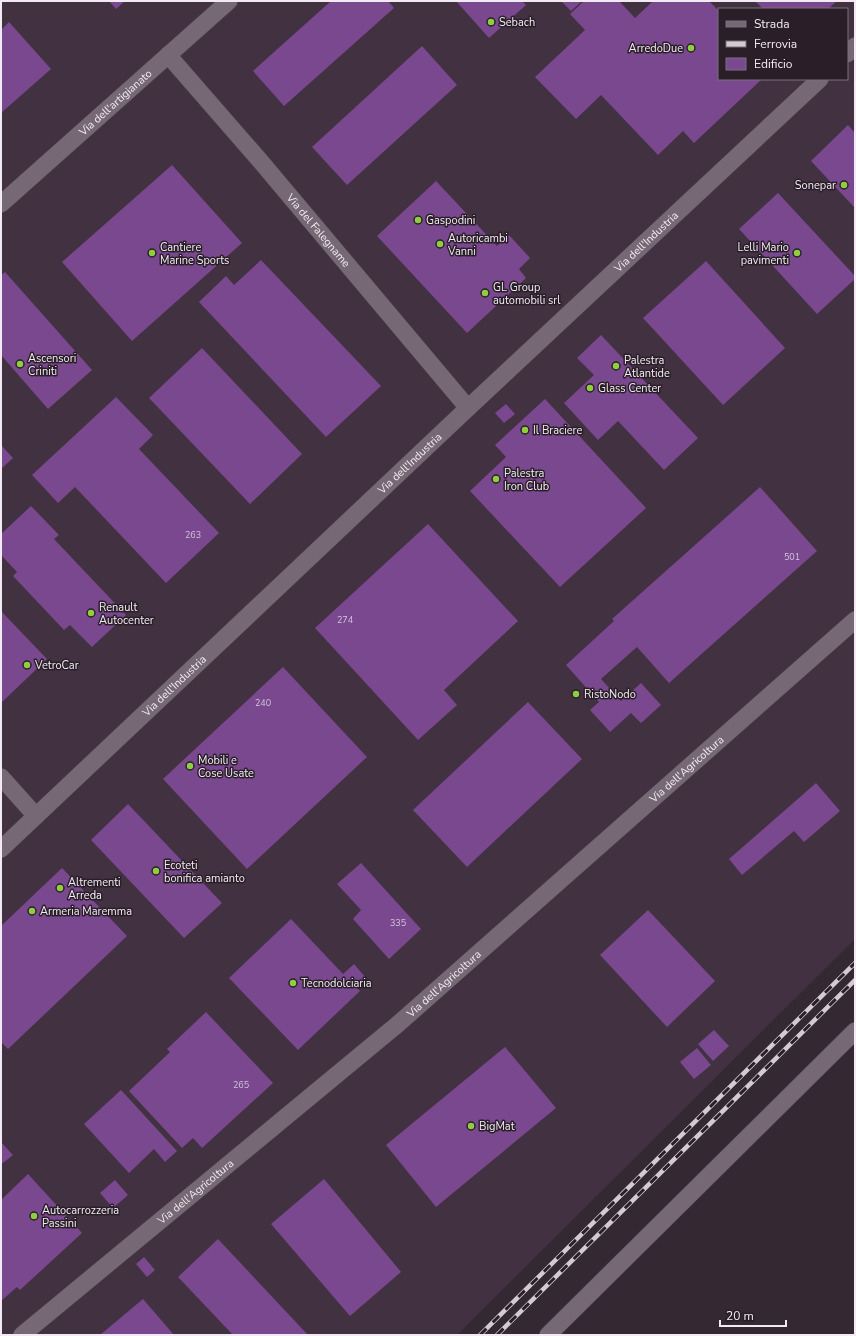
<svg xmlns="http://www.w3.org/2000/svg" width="856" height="1336" font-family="'Nunito Sans',sans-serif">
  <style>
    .built { fill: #423141; fill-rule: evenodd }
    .building { fill: #79488f }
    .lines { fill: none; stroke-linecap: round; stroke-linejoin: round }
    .minor-casing { stroke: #4f454f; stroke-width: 18 }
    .minor { stroke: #766975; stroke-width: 17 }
    .rail-casing { stroke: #d3cbd3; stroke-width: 4.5 }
    .rail { stroke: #2a1f29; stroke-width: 3; stroke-dasharray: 9; stroke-linecap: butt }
    .poi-dot { fill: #90cd41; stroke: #2a1f29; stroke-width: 1.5 }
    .labels { text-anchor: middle; stroke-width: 3; stroke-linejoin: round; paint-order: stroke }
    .number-label { font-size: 9px; fill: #d4c2da }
    .poi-label { font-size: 11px; fill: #f3ebf3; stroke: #2a1f29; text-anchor: start }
    .street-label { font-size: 11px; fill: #f3ebf3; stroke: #2a1f29 }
  </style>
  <rect width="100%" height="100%" fill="#342833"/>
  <!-- built -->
  <path class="built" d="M1,1h854v938l-398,396h-456zM719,9h128v70h-128z"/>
  <!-- building -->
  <g class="building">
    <path d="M109,1h16l-9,8z"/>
    <path d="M331,1h57l6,7 -110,98 -31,-35z"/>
    <path d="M456,1h66l4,4 -37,33z"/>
    <path d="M561,1h21l-11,10z"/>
    <path d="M584,1h35l16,17 18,-17h56l10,10v68h43l-68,64 -11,-12 -25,24 -57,-60 -25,24 -41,-42 50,-47 -15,-16z"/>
    <path d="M755,1h82l-9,8h-65z"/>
    <path d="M9,22l42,47 -50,44v-83z"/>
    <path d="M422,46l35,39 -110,100 -35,-38z"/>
    <path d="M848,125l7,8v75l-44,-47z"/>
    <path d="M172,165l70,78 -110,98 -70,-79z"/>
    <path d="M436,181l61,65 12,-11 21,23 -11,11 7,9 -59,55 -90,-97z"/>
    <path d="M778,193l77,83v3l-38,35 -78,-85z"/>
    <path d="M261,260l120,126 -55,51 -127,-135 27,-26 8,9z"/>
    <path d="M706,261l79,87 -62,57 -80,-87z"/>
    <path d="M5,272l87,98 -44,39 -47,-54v-80z"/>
    <path d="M601,335l97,103 -34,32 -46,-49 -20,19 -34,-37 30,-28 -17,-17z"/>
    <path d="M202,348l100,106 -52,50 -101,-106z"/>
    <path d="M116,397l37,38 -14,14 80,84 -53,50 -91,-96 -17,16 -26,-28z"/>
    <path d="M545,399l101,109 -86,79 -90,-96 36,-34 -11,-12z"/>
    <path d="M506,404l9,10 -11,9 -9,-10z"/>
    <path d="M1,445l12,13 -12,11z"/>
    <path d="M760,487l57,64 -148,132 -32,-36 -36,32 20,22 20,-18 20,22 -20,18 -10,-10 -21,19 -20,-22 9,-8 -33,-37 48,-44 -2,-2z"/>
    <path d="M31,506l28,29 -5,4 72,76 -34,32 -22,-22 -6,5 -51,-54 4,-4 -16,-17v-21z"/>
    <path d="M428,524l90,97 -74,69 13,15 -39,35 -103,-112z"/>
    <path d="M1,611l46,48 -46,44z"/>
    <path d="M283,667l84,90 -120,112 -84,-90z"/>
    <path d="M528,702l54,57 -115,108 -54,-57z"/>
    <path d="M816,783l24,28 -36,31 -10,-11 -52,44 -13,-16z"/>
    <path d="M128,804l94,99 -38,35 -93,-98z"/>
    <path d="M361,863l60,66 -32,30 -36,-40 8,-9 -24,-26z"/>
    <path d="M62,868l65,68 -119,113 -7,-7v-116z"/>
    <path d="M648,910l67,71 -48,46 -67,-72z"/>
    <path d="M291,919l52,55 11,-10 12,14 -10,9 4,4 -62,59 -69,-72z"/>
    <path d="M206,1012l67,71 -71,65 -9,-10 -11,10 -53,-57 41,-39 -3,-3z"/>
    <path d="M714,1030l15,16 -16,15 -15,-17z"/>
    <path d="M505,1047l51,61 -120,99 -50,-62z"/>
    <path d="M697,1048l14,17 -17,14 -14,-17z"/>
    <path d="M121,1090l56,61 -12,11 -11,-13 -25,24 -45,-49z"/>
    <path d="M1,1142l12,13 -10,8 -2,-2z"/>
    <path d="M28,1174l54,59 -62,57 -3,-3 -16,14v-101z"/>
    <path d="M324,1179l77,93 -51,44 -79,-92z"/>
    <path d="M115,1180l13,15 -15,13 -13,-15z"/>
    <path d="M218,1239l90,96h-75l-55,-58z"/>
    <path d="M144,1257l11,13 -8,7 -11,-13z"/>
    <path d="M143,1299l31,36h-74z"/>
  </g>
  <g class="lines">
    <!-- minor casing -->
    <g class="minor-casing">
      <g id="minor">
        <path d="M847,54l8,-8"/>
        <path id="s1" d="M168,55l94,108 206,245"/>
        <path id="s2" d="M1,204l228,-203"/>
        <path d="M1,777l35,39"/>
        <path id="s3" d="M1,849l467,-441 352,-329"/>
        <path id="s4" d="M22,1335l376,-311 457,-404"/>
        <path d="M548,1335l307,-304"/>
      </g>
    </g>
    <!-- minor -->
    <use href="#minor" class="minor"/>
    <!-- rail casing -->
    <g class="rail-casing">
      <g id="rail">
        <path d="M480,1335l375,-372"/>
        <path d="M497,1335l358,-355"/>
      </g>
    </g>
    <!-- rail -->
    <use href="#rail" class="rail"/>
  </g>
  <!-- markers -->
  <g class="poi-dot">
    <circle cx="491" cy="22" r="4"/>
    <circle cx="691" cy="48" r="4"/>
    <circle cx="844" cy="185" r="4"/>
    <circle cx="418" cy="220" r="4"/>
    <circle cx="440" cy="244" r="4"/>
    <circle cx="152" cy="253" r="4"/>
    <circle cx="797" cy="253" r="4"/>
    <circle cx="485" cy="293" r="4"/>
    <circle cx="20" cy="364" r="4"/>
    <circle cx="616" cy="366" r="4"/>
    <circle cx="590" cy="388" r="4"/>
    <circle cx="525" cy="430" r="4"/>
    <circle cx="496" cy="479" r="4"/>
    <circle cx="91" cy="613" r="4"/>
    <circle cx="27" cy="665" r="4"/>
    <circle cx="576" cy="694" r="4"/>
    <circle cx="190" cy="766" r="4"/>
    <circle cx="156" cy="871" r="4"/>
    <circle cx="60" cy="888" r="4"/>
    <circle cx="32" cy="911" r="4"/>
    <circle cx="293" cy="983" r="4"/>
    <circle cx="471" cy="1126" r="4"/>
    <circle cx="34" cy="1216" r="4"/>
  </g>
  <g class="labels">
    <!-- number labels -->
    <g class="number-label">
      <text x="193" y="538">263</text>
      <text x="792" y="560">501</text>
      <text x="345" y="623">274</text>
      <text x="263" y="706">240</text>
      <text x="398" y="926">335</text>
      <text x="241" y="1088">265</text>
    </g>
    <!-- poi labels -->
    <g class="poi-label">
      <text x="499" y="26">Sebach</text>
      <text x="683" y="52" text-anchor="end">ArredoDue</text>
      <text x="836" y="189" text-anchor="end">Sonepar</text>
      <text x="426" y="224">Gaspodini</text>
      <text x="448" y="242">Autoricambi<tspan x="448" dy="13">Vanni</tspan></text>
      <text x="160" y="251">Cantiere<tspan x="160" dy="13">Marine Sports</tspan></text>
      <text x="789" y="251" text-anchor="end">Lelli Mario<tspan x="789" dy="13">pavimenti</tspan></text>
      <text x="493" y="291">GL Group<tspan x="493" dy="13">automobili srl</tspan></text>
      <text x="28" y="362">Ascensori<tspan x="28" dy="13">Criniti</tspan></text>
      <text x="624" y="364">Palestra<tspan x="624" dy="13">Atlantide</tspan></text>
      <text x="598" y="392">Glass Center</text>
      <text x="533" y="434">Il Braciere</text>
      <text x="504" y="477">Palestra<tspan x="504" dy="13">Iron Club</tspan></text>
      <text x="99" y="611">Renault<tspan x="99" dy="13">Autocenter</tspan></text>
      <text x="35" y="669">VetroCar</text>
      <text x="584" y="698">RistoNodo</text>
      <text x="198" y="764">Mobili e<tspan x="198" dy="13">Cose Usate</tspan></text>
      <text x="164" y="869">Ecoteti<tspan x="164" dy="13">bonifica amianto</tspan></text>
      <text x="68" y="886">Altrementi<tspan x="68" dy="13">Arreda</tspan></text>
      <text x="40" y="915">Armeria Maremma</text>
      <text x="301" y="987">Tecnodolciaria</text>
      <text x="479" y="1130">BigMat</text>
      <text x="42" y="1214">Autocarrozzeria<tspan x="42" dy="13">Passini</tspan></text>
    </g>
    <!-- street labels -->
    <g class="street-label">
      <text dy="4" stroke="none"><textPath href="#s2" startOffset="153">Via dell'artigianato</textPath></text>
      <text dy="4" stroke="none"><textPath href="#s1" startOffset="231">Via del Falegname</textPath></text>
      <text dy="4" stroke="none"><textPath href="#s3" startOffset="886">Via dell'Industria</textPath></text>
      <text dy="4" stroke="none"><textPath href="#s3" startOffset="562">Via dell'Industria</textPath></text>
      <text dy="4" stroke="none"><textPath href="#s3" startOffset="238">Via dell'Industria</textPath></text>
      <text dy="4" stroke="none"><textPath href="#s4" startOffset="873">Via dell'Agricoltura</textPath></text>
      <text dy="4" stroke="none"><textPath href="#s4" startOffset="549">Via dell'Agricoltura</textPath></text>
      <text dy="4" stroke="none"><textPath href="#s4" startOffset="225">Via dell'Agricoltura</textPath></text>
    </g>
  </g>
  <!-- border -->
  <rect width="856" height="1336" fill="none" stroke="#f3ebf3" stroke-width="4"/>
  <!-- legend -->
  <rect x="718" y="8" width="130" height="72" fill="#2a1f29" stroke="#7a717a"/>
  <rect x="726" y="21" width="20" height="6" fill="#766975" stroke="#7a717a"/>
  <text x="754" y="28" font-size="12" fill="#f3ebf3">Strada</text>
  <rect x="726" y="41" width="20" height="6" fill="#d3cbd3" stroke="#7a717a"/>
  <text x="754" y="48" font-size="12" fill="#f3ebf3">Ferrovia</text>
  <rect x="726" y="58" width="20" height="12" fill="#79488f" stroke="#7a717a"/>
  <text x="754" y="68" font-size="12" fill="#f3ebf3">Edificio</text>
  <!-- scale -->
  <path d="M720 1320v6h66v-6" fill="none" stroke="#f3ebf3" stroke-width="2"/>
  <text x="726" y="1320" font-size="12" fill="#f3ebf3" stroke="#2a1f29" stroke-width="3" paint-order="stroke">20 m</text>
</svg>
